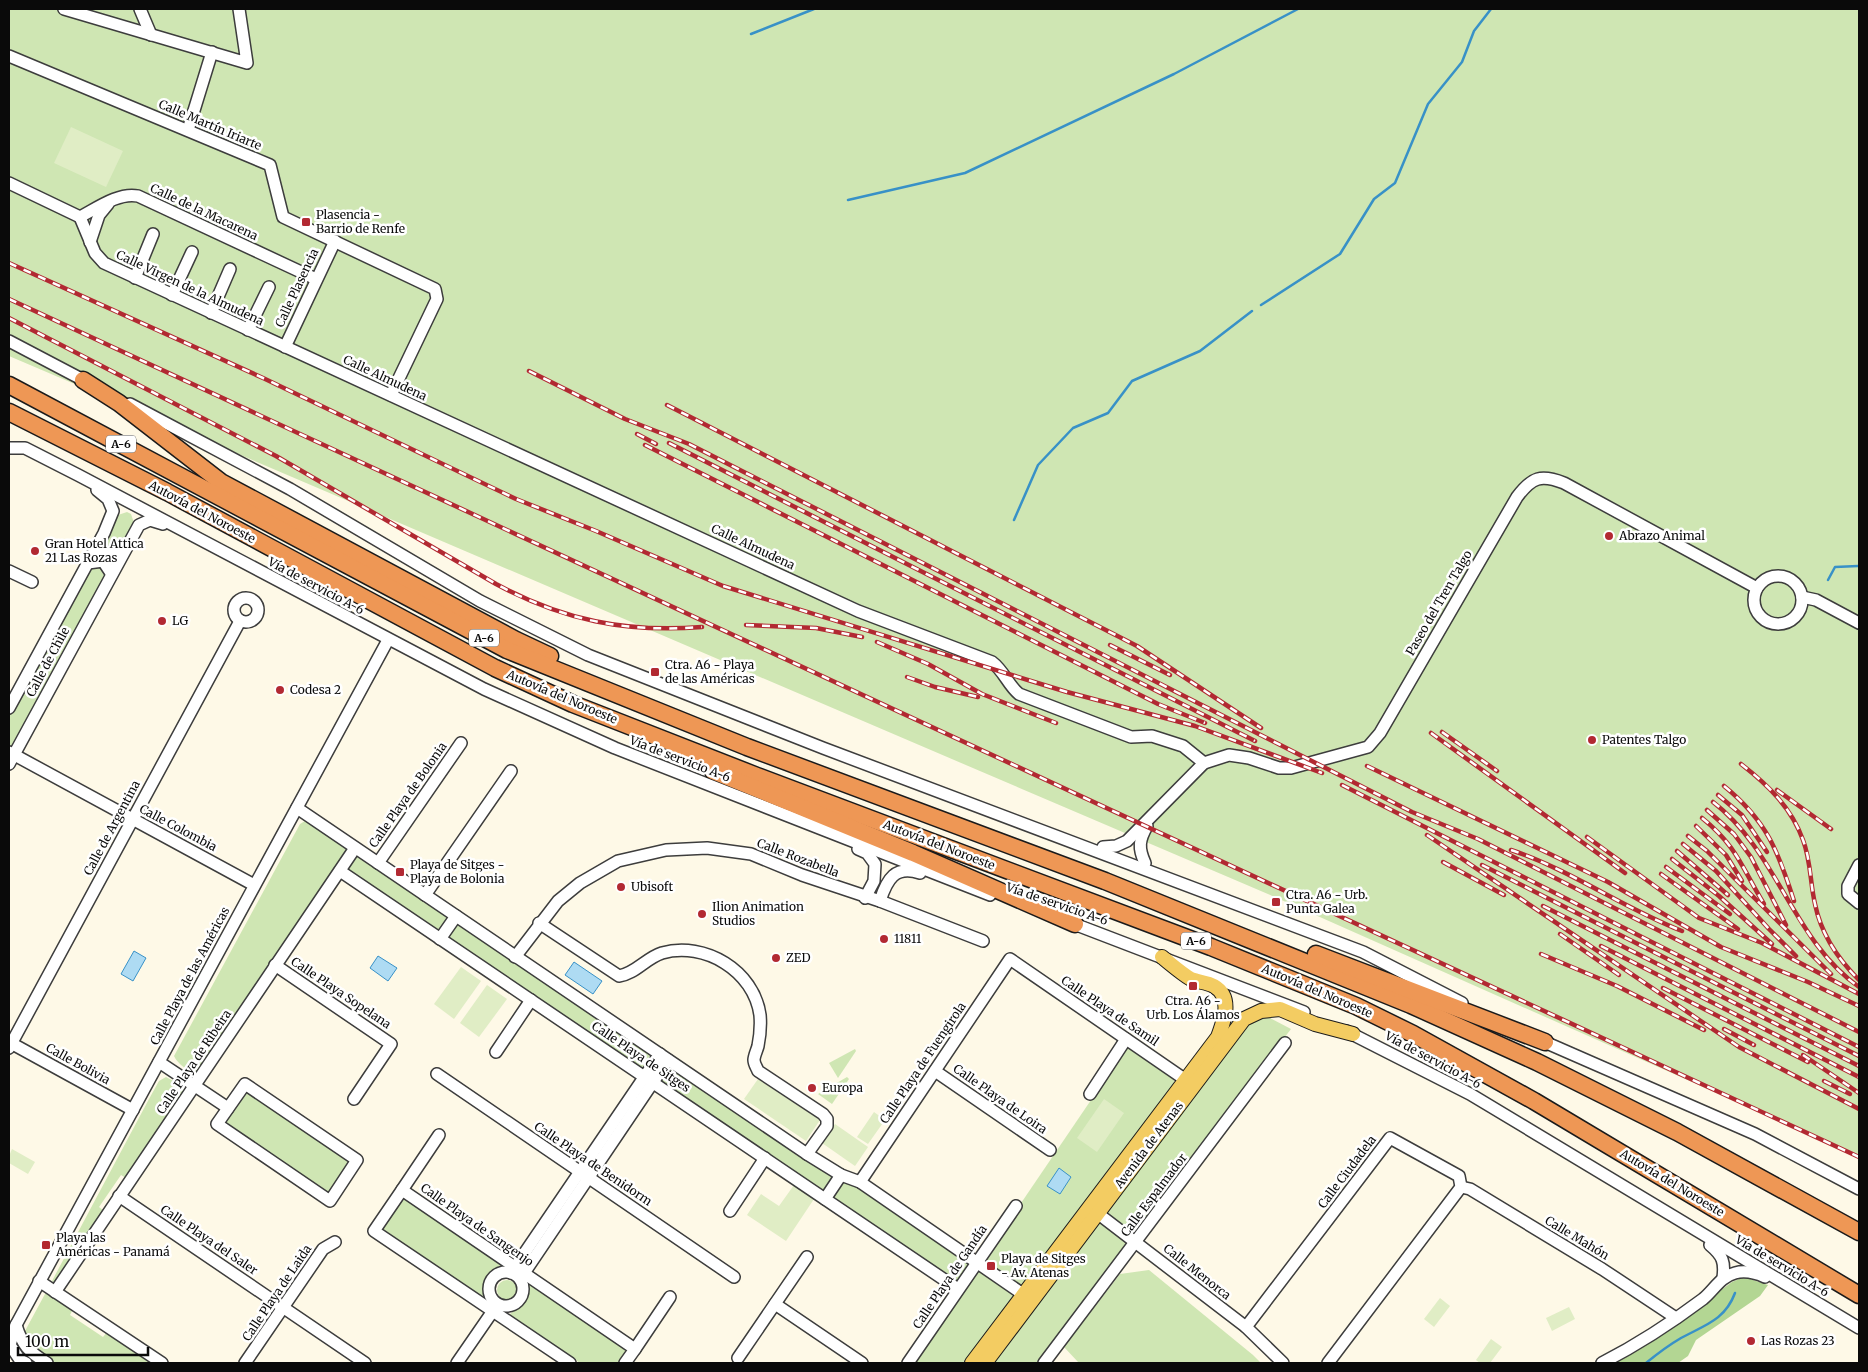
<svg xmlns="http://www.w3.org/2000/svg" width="1868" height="1372" font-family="Merriweather,serif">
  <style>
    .green { fill: #cfe6b3 }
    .forest { fill: #b3d693 }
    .pitch { fill: #e0edc5 }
    .water { fill: #aedbf3; stroke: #3891c7 }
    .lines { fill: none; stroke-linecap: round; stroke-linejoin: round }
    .stream { stroke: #3891c7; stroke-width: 2.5 }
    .minor-casing { stroke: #3d3d3d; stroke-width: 14 }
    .major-casing { stroke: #1b1b1b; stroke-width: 16 }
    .highway-casing { stroke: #1b1b1b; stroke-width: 19 }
    .minor { stroke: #fff; stroke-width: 11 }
    .major { stroke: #f3cc62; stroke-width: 14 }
    .highway { stroke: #ee9755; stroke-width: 16 }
    .rail-casing { stroke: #b22932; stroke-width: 4.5 }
    .rail { stroke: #fff; stroke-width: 2.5; stroke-dasharray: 8; stroke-linecap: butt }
    .poi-dot { fill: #b22932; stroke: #fff; stroke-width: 2 }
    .labels { text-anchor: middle; stroke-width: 5; stroke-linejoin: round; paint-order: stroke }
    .shield { fill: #fff; stroke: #545454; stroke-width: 1 }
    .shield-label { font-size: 11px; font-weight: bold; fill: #0a0a0a }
    .street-label { font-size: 12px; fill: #0a0a0a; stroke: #fff }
    .poi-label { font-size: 12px; fill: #0a0a0a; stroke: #fff; text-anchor: start }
  </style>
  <rect width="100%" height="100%" fill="#fef9e7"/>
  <!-- green -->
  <g class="green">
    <path d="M9,9h1850v1147l-582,-258 -1268,-542z"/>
    <path d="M127,512l4,2 3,9 -125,231v-37l109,-202z"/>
    <path d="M305,821l41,25 1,6 -150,221c-8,0 -20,-10 -23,-17l126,-232z"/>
    <path d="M359,855l90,61v4l-11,13 -91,-62 -1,-5 8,-10z"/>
    <path d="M460,923l191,130 1,5 -7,10 -4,2 -191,-129 -2,-5 8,-12z"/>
    <path d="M1266,1016l25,13 -254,334h-44l254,-339z"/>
    <path d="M1127,1047h4l43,33v6l-145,194 -6,4h-5l-34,-22 -1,-3z"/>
    <path d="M855,1049l1,2 -18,27 -9,-15z"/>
    <path d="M669,1068h3l160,107 2,5 -9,11 -4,1 -160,-110z"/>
    <path d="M166,1077l17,9 1,7 -58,85 -5,-3 -22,32 5,4 -50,72 -2,-2 97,-182 10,-18z"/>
    <path d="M847,1077l2,2 -17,25 -14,-10z"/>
    <path d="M246,1090l106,72 -22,32 -106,-72z"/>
    <path d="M850,1179l117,82 2,5 -11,16h-5l-119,-82 -2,-4 11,-16z"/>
    <path d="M404,1197l100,67 -1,4c-25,10 -12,15 -21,29l-100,-68z"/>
    <path d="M980,1270l32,22 1,4 -50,67h-51l64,-92z"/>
    <path d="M1149,1270l104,85 8,8h-182l-15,-16 56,-73z"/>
    <circle cx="507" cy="1290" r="10"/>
    <path d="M531,1283l97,67 -9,13h-39l-71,-48 16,-14 2,-17z"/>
    <path d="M48,1293l25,16 -3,6 33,22 4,-5 48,31h-99l-23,-14 -8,-13v-5l20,-37z"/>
  </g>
  <!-- forest -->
  <path class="forest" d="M1744,1277l24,8 -8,11 -64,44 -8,16 -10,7h-67l51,-29 70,-52z"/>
  <!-- pitch -->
  <g class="pitch">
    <path d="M71,127l52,24 -17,36 -52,-24z"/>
    <path d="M461,967l20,14 -27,38 -20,-15z"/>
    <path d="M487,985l20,14 -28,38 -19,-14z"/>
    <path d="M758,1079l62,41 -14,21 -62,-42z"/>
    <path d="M1104,1099l20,14 -27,39 -20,-14z"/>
    <path d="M874,1112l11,8 -17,24 -11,-7z"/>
    <path d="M835,1124l33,23 -13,19 -33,-23z"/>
    <path d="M12,1149l23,13 -7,12 -19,-11v-7z"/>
    <path d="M794,1185l20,14 -28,42 -39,-26 14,-21 18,12z"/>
    <path d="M1440,1298l10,8 -16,21 -10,-8z"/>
    <path d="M1569,1307l6,12 -23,12 -6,-13z"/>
    <path d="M1491,1339l11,8 -12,16h-10l-4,-3z"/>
  </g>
  <!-- water -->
  <g class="water">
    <path d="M134,951l12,7 -13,23 -12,-7z"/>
    <path d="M378,956l19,12 -9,13 -18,-13z"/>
    <path d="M574,962l28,19 -9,13 -28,-19z"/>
    <path d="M1059,1168l12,9 -11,17 -13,-8z"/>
  </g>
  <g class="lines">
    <!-- stream -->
    <g class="stream">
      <path d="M751,34l63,-25"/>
      <path d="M848,200l117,-27 209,-99 124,-65"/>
      <path d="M1261,305l79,-51 34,-55 21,-16 33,-79 34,-42 12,-31 17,-22"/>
      <path d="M1014,520l24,-55 35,-37 35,-15 24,-32 68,-30 52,-40"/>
      <path d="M1828,580l7,-13 23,-1"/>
      <path d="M1646,1363c11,-9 23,-18 35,-25 24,-13 44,-18 54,-45"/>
    </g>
    <!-- minor casing -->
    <g class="minor-casing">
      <g id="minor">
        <path d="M64,9l183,54 -8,-54"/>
        <path d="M140,9l11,26"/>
        <path d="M9,56l261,109 13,52 152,72 2,10 -46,96"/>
        <path d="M188,130l24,-78"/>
        <path d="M9,183l71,34"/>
        <path d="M80,217l15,36 9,10 754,348 134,51c12,9 16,23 27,32l112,43 21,-1 31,10 21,17"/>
        <path d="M80,217c17,-9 39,-25 58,-21l178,83"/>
        <path d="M90,242l9,-27 9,-11"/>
        <path d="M135,278l18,-44"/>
        <path d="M172,295l20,-43"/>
        <path d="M211,313l19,-44"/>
        <path d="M248,330l21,-43"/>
        <path d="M9,341l80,42"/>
        <path d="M285,347l50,-106"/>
        <path d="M130,404l160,85 190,112 108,54 235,93 540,204 99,51"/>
        <path d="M9,448h16l53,27 406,214 131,59 375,147"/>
        <path d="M98,543l9,12h14"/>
        <path d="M88,563l15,-2 8,12"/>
        <path d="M9,571l23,11"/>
        <circle cx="1778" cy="600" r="24"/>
        <path d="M1802,597l14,3 43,23"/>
        <circle cx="246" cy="610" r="12"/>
        <path d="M9,708l95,-175 9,-22 -5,-12 -11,-9"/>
        <path d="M9,752l245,133"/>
        <path d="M9,764l130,-239 11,-5 13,4"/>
        <path d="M297,808l510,346 34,21 19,7 170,117"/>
        <path d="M1103,847l13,-1 11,-5 77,-78 25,-8 20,3 30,10h12l77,-21 12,-14 137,-236c15,-20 24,-23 47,-14l193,105"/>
        <path d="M858,849l9,4 8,11 -1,17 -9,17"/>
        <path d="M378,863l83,-120"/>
        <path d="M1145,863c-7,-15 -6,-23 2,-37"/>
        <path d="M1859,865l-11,21v8l11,9"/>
        <path d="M340,871l618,418"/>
        <path d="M425,895l86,-124"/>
        <path d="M880,901c7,-22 15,-36 40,-28"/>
        <path d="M1069,922l235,90"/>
        <path d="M539,923l80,53c16,-2 27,-18 43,-23 43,-12 92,18 98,62 1,11 0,21 -2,31 -1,4 -4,10 -4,14 0,4 3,8 4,11l65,43 4,5v7l-20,28"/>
        <path d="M440,939l16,-23"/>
        <path d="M515,957l43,-56 22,-18 38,-22 48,-11 41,-2 44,6 51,21 78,26 103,40"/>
        <path d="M275,965l116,79 -37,55"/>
        <path d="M1346,1031l124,63 389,234"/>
        <path d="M1540,1040l215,94 104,55"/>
        <path d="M9,1042l124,68"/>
        <path d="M9,1048l231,-427"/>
        <path d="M496,1052l35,-52"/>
        <path d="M159,1062l69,46"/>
        <path d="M935,1071l115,79"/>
        <path d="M437,1074l297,203"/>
        <path d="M245,1084l112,76 -27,41 -113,-77z"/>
        <path d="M1090,1094l36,-55"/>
        <path d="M860,1182l150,-223 183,126"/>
        <path d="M1461,1187l9,2 132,80 74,49"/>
        <path d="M402,1190l37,-55"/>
        <path d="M119,1196l246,167"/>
        <path d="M825,1199l16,-24"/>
        <path d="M1092,1209l154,118 37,36"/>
        <path d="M730,1211l35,-53"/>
        <path d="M1710,1245c13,11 15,17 13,33"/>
        <circle cx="506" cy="1289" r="17"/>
        <path d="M511,1273l149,-219"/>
        <path d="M520,1279l148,-219"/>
        <path d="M39,1281l123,82"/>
        <path d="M55,1292l300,-444"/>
        <path d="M775,1304l87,59"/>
        <path d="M16,1325c6,20 13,27 31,38"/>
        <path d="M1246,1327l144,-189 69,38 2,11 -133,176"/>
        <path d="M635,1349l35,-52"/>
        <path d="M738,1358l69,-101"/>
        <path d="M26,1363l-6,-3 -10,-15 6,-20 372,-685"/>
        <path d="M245,1363l78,-114 12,-7"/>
        <path d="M457,1363l40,-58"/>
        <path d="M570,1363l-196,-132 28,-41 233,159 -10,14"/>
        <path d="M908,1363l108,-157"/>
        <path d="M1044,1363l241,-320"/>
        <path d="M1602,1363c35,-18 69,-40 101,-64 11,-9 17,-22 32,-26 11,-3 21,0 30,4"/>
      </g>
    </g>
    <!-- major casing -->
    <g class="major-casing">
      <g id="major">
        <path d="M972,1363l246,-326c6,-16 15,-40 -4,-51 -7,-4 -16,-4 -23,-7 -10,-6 -20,-15 -29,-22"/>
        <path d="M985,1363l259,-344 17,-8 19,-2 35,15 38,10"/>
      </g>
    </g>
    <!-- highway casing -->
    <g class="highway-casing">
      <g id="highway">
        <path d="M83,380l36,23 102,79 295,158 34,16"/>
        <path d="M9,385l498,265 240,97 358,134 306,124 126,57 140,70 182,100"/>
        <path d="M9,412l158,80 328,176 78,36 184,72 454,171 145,59 57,28 121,67 325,194"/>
        <path d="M713,771l200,82 162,71"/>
        <path d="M1316,954l229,88"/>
      </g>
    </g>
    <!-- minor -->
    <use href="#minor" class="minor"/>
    <!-- major -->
    <use href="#major" class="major"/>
    <!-- highway -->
    <use href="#highway" class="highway"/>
    <!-- rail casing -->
    <g class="rail-casing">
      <g id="rail">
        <path d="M9,263l254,115 253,121 80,32 127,55 344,106 128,34 127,47"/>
        <path d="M9,299l1850,858"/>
        <path d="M9,318l267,138 220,128c67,36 129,49 206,43"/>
        <path d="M529,371l96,48 64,25 723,368 66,27 381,193"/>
        <path d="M667,405l470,241 124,82"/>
        <path d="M637,434l19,10"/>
        <path d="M669,443l586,298"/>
        <path d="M645,445l513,259 47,19"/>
        <path d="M746,625l70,3 46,9"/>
        <path d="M877,642l51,22 54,30 74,29"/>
        <path d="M1110,645l60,30"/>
        <path d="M907,677l28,10 43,10"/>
        <path d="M1442,732l55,39"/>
        <path d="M1431,733l194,140"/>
        <path d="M1741,764c27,21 50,43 62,76 8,21 7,43 12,64 6,30 23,55 44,76"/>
        <path d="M1367,766l241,116 113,65 87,35 51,24"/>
        <path d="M1342,785l517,262"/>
        <path d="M1724,786c43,35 54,65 70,115"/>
        <path d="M1777,790l54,39"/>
        <path d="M1718,795l24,20 25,37"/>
        <path d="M1713,802c65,50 80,139 146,185"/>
        <path d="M1707,810l27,24 17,23 35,68"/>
        <path d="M1702,818c35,28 40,50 62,86"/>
        <path d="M1696,826l30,29 16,26"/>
        <path d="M1427,835l312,212 120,62"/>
        <path d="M1688,836l19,15 124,123"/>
        <path d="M1587,837l112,81 63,25 97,51"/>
        <path d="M1683,844l33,27 53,58 27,27"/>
        <path d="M1511,850c60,20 112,58 171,81"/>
        <path d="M1677,851l51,44"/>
        <path d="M1672,859l47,37 53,48"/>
        <path d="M1443,862l61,33"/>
        <path d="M1482,865l377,191"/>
        <path d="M1666,867l64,47"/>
        <path d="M1661,874l77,55"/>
        <path d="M1543,906l316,160"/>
        <path d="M1560,934l59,41"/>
        <path d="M1601,946l258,131"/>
        <path d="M1541,954l76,32 87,44"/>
        <path d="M1663,988l145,74"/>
        <path d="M1724,1029l30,16"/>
        <path d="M1803,1055l56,38"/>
        <path d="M1824,1081l26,13"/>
      </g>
    </g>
    <!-- rail -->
    <use href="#rail" class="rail"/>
  </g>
  <!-- markers -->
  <g class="poi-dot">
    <rect x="301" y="217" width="10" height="10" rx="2.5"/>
    <circle cx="1609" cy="536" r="5"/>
    <circle cx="35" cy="551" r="5"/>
    <circle cx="162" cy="621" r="5"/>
    <rect x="650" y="667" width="10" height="10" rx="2.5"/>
    <circle cx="280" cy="690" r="5"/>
    <circle cx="1592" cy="740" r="5"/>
    <rect x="395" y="867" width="10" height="10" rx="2.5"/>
    <circle cx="621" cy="887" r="5"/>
    <rect x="1271" y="897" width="10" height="10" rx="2.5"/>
    <circle cx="702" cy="914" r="5"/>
    <circle cx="884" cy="939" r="5"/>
    <circle cx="776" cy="958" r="5"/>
    <rect x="1188" y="981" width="10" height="10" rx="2.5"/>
    <circle cx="812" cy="1088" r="5"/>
    <rect x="41" y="1240" width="10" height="10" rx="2.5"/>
    <rect x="986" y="1261" width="10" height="10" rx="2.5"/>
    <circle cx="1751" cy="1341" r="5"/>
  </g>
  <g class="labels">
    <!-- shield labels -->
    <g class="shield">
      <rect x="106" y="435.5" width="30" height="17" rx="4"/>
      <rect x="469" y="629.5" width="30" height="17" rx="4"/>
      <rect x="1181" y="932.5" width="30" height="17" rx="4"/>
    </g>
    <g class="shield-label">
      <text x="121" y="448">A-6</text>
      <text x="484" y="642">A-6</text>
      <text x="1196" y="945">A-6</text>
    </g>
    <!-- street labels -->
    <g class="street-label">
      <text transform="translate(210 125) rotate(23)" y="4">Calle Martín Iriarte</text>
      <text transform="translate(204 212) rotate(25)" y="4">Calle de la Macarena</text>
      <text transform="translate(190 288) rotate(25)" y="4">Calle Virgen de la Almudena</text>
      <text transform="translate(297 288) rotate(-65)" y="4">Calle Plasencia</text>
      <text transform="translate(385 378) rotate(25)" y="4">Calle Almudena</text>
      <text transform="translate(202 512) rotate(28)" y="4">Autovía del Noroeste</text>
      <text transform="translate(753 547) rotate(25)" y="4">Calle Almudena</text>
      <text transform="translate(316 586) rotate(28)" y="4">Vía de servicio A-6</text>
      <text transform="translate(1439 603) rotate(-60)" y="4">Paseo del Tren Talgo</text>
      <text transform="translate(48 662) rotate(-62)" y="4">Calle de Chile</text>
      <text transform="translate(562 697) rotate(23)" y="4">Autovía del Noroeste</text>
      <text transform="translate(680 759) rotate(21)" y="4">Vía de servicio A-6</text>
      <text transform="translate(408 795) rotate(-55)" y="4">Calle Playa de Bolonia</text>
      <text transform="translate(112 828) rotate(-62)" y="4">Calle de Argentina</text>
      <text transform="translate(178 828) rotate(28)" y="4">Calle Colombia</text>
      <text transform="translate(939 845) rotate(21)" y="4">Autovía del Noroeste</text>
      <text transform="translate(798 858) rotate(21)" y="4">Calle Rozabella</text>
      <text transform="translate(1057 904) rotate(19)" y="4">Vía de servicio A-6</text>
      <text transform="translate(190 976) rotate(-62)" y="4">Calle Playa de las Américas</text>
      <text transform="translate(1317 991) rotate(23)" y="4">Autovía del Noroeste</text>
      <text transform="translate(341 993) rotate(34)" y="4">Calle Playa Sopelana</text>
      <text transform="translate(1110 1011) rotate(34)" y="4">Calle Playa de Samil</text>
      <text transform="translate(641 1057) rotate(34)" y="4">Calle Playa de Sitges</text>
      <text transform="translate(1433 1060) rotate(28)" y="4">Vía de servicio A-6</text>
      <text transform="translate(194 1062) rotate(-56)" y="4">Calle Playa de Ribeira</text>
      <text transform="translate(923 1063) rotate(-56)" y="4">Calle Playa de Fuengirola</text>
      <text transform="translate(78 1064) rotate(29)" y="4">Calle Bolivia</text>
      <text transform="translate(1000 1099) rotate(35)" y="4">Calle Playa de Loira</text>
      <text transform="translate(1149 1145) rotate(-53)" y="4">Avenida de Atenas</text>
      <text transform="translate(593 1164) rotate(34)" y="4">Calle Playa de Benidorm</text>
      <text transform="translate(1347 1172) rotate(-53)" y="4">Calle Ciudadela</text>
      <text transform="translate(1672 1183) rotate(31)" y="4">Autovía del Noroeste</text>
      <text transform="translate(1154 1195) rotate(-53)" y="4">Calle Espalmador</text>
      <text transform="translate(477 1225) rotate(35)" y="4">Calle Playa de Sangenjo</text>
      <text transform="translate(1577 1238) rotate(31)" y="4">Calle Mahón</text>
      <text transform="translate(209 1240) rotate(34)" y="4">Calle Playa del Saler</text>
      <text transform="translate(1782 1266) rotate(31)" y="4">Vía de servicio A-6</text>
      <text transform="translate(1197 1272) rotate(38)" y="4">Calle Menorca</text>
      <text transform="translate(950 1277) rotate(-56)" y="4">Calle Playa de Gandía</text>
      <text transform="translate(277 1293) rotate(-56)" y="4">Calle Playa de Laida</text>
    </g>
    <!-- poi labels -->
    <g class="poi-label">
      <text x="316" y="219">Plasencia -<tspan x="316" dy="14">Barrio de Renfe</tspan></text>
      <text x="1619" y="540">Abrazo Animal</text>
      <text x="45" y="548">Gran Hotel Attica<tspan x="45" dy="14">21 Las Rozas</tspan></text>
      <text x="172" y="625">LG</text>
      <text x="665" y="669">Ctra. A6 - Playa<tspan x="665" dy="14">de las Américas</tspan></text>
      <text x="290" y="694">Codesa 2</text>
      <text x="1602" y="744">Patentes Talgo</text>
      <text x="410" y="869">Playa de Sitges -<tspan x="410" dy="14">Playa de Bolonia</tspan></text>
      <text x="631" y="891">Ubisoft</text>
      <text x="1286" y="899">Ctra. A6 - Urb.<tspan x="1286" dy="14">Punta Galea</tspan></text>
      <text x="712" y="911">Ilion Animation<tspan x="712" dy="14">Studios</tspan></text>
      <text x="894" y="943">11811</text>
      <text x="786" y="962">ZED</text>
      <text x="1193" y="1005" text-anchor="middle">Ctra. A6 -<tspan x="1193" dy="14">Urb. Los Álamos</tspan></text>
      <text x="822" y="1092">Europa</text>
      <text x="56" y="1242">Playa las<tspan x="56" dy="14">Américas - Panamá</tspan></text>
      <text x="1001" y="1263">Playa de Sitges<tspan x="1001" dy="14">- Av. Atenas</tspan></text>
      <text x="1761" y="1345">Las Rozas 23</text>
    </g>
  </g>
  <!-- border -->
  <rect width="1868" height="1372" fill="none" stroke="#0a0a0a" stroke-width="20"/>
  <!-- scale -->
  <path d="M18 1347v8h130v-8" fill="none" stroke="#0a0a0a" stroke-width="2.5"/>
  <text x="25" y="1347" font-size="15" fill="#0a0a0a" stroke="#ffffff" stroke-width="4" paint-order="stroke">100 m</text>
</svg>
